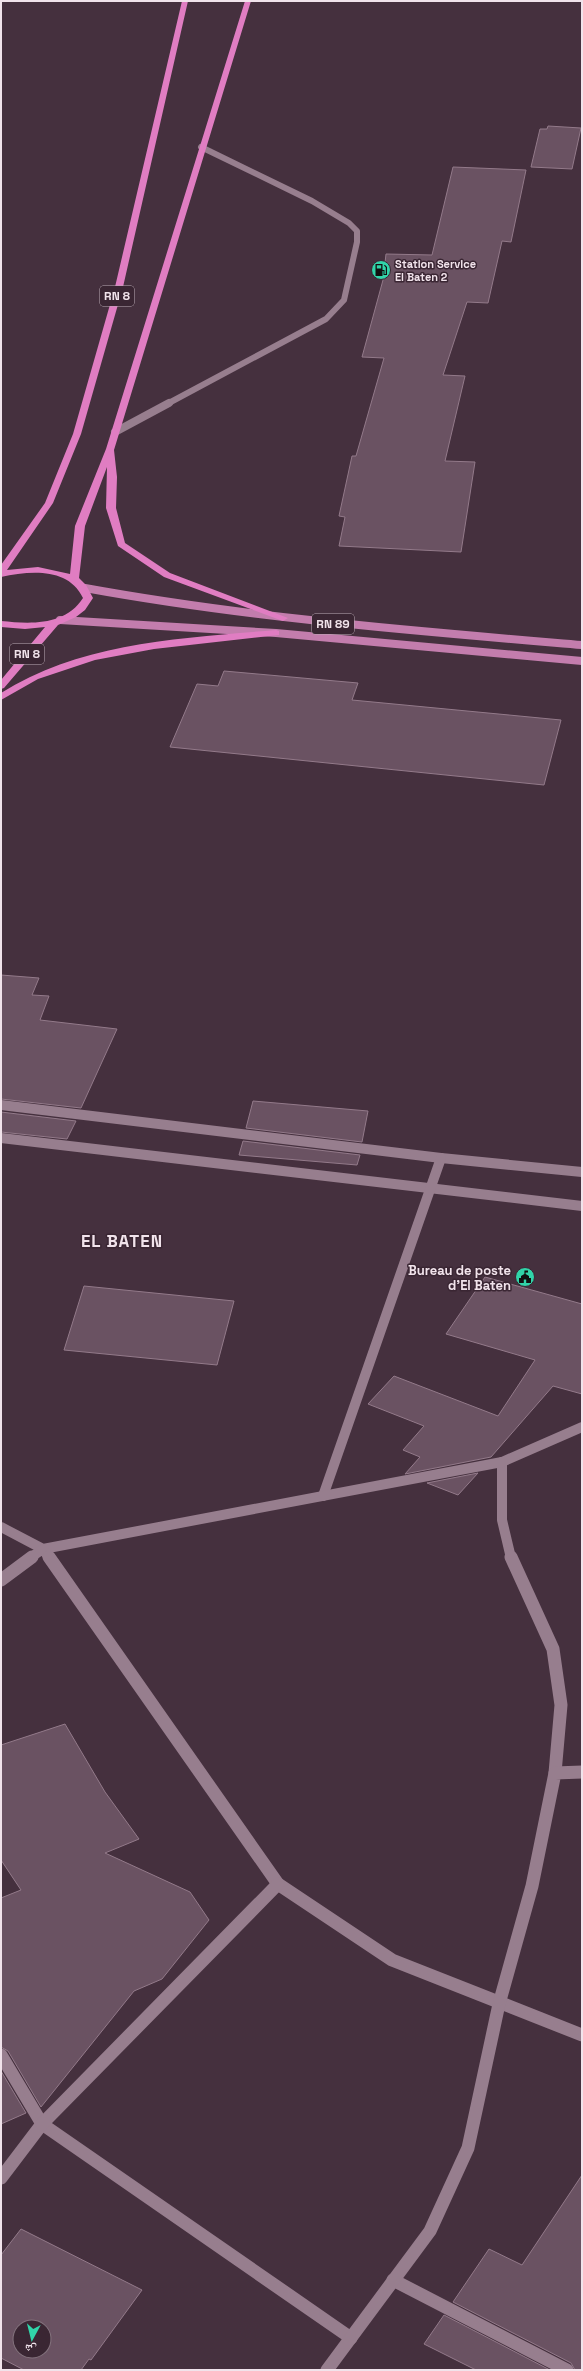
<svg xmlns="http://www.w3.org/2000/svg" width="583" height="2371" font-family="'Space Grotesk','Noto Naskh Arabic',sans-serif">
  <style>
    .building { fill: #6a5262; stroke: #937a8a; fill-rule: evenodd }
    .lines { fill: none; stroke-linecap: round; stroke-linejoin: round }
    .minor-far3 { stroke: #977e8e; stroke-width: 6 }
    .minor-far2 { stroke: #977e8e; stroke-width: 8 }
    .minor-far1 { stroke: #977e8e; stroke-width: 10 }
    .minor { stroke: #977e8e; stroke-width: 13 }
    .major { stroke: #c37dad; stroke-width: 8 }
    .highway { fill: #e07dc2; fill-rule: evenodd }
    .labels { text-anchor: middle; stroke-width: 3; stroke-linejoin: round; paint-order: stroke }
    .far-poi-label { font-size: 11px; font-weight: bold; fill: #f1e3eb; stroke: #3a2633; text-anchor: start }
    .shield { fill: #3a2633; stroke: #baaab4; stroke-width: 1 }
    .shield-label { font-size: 12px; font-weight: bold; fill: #f1e3eb }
    .poi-label { font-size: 13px; font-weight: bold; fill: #f1e3eb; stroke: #3a2633; text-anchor: end }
    .district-label { font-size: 17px; font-weight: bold; letter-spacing: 1px; fill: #f1e3eb; stroke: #3a2633 }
  </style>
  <rect width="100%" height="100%" fill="#45303e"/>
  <!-- building -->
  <g class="building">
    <path d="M548,126l33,2 -9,41 -41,-2 9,-38h7z"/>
    <path d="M453,167l73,3 -15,72 -9,-1 -14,62 -21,-1 -24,73 22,1 -20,85 30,1 -14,90 -122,-6 6,-29 -6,-1 13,-60h4l28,-98 -22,-1 21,-77 3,-26 46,1z"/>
    <path d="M224,671l134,12 -6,17 209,20 -17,65 -374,-38 27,-63 21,2z"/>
    <path d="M1,975l38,3 -7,17 17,1 -9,24 77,9 -36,79 -80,-9z"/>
    <path d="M253,1101l115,10 -6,31 -116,-14z"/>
    <path d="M1,1112l75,9 -9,18 -66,-7z"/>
    <path d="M243,1141l117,14 -3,10 -118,-10z"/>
    <path d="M485,1277l97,27v90l-29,-8 -62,71 -86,17 15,-17 -17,-7 21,-24 -56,-22 26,-28 104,40 37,-56 -89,-26z"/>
    <path d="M84,1286l150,15 -17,64 -153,-15z"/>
    <path d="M478,1473l-20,22 -31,-12z"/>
    <path d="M65,1724l40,68 34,47 -34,14 85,39 19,28 -47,59 -28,12 -93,116 -33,-56 -7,-4v-149l20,-8 -20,-30v-115z"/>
    <path d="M1,2071l25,42 -25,11z"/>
    <path d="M582,2175v195h-7l-4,-7 -118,-61 36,-53 33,16z"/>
    <path d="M21,2229l121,61 -51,70 -2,-1 -8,11h-57l-23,-12v-103zM20,2327h24v24h-24z"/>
    <path d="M444,2315l106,55h-74l-52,-26z"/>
  </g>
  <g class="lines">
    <!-- minor-far3 -->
    <path class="minor-far3" d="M167,404l159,-85 18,-19 13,-58v-11l-8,-8 -37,-22 -111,-54"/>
    <!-- minor-far2 -->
    <path class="minor-far2" d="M115,432l54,-29"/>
    <!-- minor-far1 -->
    <g class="minor-far1">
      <path d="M1,1105l440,53 141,14"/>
      <path d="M1,1138l581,68"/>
      <path d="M502,1462v58l9,38"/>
      <path d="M323,1496l118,-338"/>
      <path d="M1,1527l42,22 459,-87 80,-35"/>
      <path d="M30,1558l13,-9 6,9"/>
    </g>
    <!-- minor -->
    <g class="minor">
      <path d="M49,1557l229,327 114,76 190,75"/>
      <path d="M511,1557l42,92 8,56 -6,68"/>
      <path d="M1,1580l31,-23"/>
      <path d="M1,2055l41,69 309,214"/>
      <path d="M1,2178l41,-54 236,-240"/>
      <path d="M393,2280l174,90"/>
      <path d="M327,2370l103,-139 38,-83 31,-144 33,-118 23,-113 27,-1"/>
    </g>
    <!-- major -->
    <g class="major">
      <path d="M85,588c165,30 331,43 497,57"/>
      <path d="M60,620l216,13 306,28"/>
    </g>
    <!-- highway -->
    <g class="highway">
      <path d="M182,1h6l-65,286 -42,147 -28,69 -46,67 31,-3 32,7 5,-48 31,-77 139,-448h6l-137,449 3,27 -1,31 9,35 45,30 118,45 -5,3 -3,-1 -116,-43 -46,-31 -12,-38 1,-41 -22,59 -6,52 7,7 7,13 -8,12 -9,7 -18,8 -54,63 -3,1v-9l44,-53 -20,2 -24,-2v-6c30,3 64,5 82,-23 -15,-31 -53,-27 -82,-21v-12l44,-62 28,-69 42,-147z"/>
      <path d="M276,630l3,1v4l-125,14 -59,11 -57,19 -37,21v-7c80,-51 183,-55 275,-63z"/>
    </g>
  </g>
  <!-- icons -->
  <defs>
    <g id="fuel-disc" transform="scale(1)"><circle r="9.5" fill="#31d4a9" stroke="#3a2633"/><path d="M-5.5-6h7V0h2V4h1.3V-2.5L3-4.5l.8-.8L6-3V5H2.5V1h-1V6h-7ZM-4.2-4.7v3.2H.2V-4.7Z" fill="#111"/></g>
    <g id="civic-disc" transform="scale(1)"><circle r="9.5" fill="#31d4a9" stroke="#3a2633"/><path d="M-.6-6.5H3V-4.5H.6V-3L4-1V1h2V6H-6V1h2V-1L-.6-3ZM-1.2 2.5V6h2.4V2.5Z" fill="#111"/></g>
  </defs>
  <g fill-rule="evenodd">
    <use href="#fuel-disc" x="381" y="270"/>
    <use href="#civic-disc" x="525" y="1277"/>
  </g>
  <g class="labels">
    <!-- far-poi labels -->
    <g class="far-poi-label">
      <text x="395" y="268">Station Service<tspan x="395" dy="13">El Baten 2</tspan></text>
    </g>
    <!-- shield labels -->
    <g class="shield">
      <rect x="100" y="286" width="34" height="20" rx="3"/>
      <rect x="312" y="614" width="42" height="20" rx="3"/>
      <rect x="10" y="644" width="34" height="20" rx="3"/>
    </g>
    <g class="shield-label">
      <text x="117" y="300">RN 8</text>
      <text x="333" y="628">RN 89</text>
      <text x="27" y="658">RN 8</text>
    </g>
    <!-- poi labels -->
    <g class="poi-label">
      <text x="511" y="1275">Bureau de poste<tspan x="511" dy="15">d'El Baten</tspan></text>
    </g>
    <!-- district labels -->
    <g class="district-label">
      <text x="122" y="1247">EL BATEN</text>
    </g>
  </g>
  <!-- border -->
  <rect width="583" height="2371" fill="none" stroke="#f1e3eb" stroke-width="4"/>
  <!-- north arrow -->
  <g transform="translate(32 2339) rotate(187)"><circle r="19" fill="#3a2633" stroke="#83727d"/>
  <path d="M0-3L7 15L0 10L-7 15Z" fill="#31d4a9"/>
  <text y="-6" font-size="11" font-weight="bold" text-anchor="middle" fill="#f1e3eb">ش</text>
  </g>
</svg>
